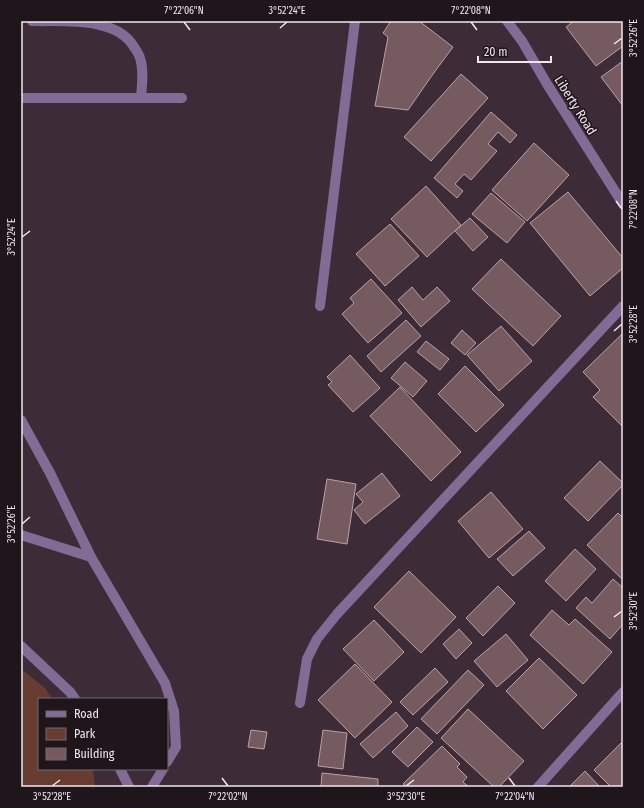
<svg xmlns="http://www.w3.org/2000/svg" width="644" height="808" font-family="'Fira Sans Condensed',sans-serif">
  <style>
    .green { fill: #673d31 }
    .building { fill: #755b60; stroke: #bda0a5 }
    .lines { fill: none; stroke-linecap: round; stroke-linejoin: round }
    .minor { stroke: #826b95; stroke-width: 10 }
    .ticks { fill: none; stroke: #f2e5ee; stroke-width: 1.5 }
    .labels { text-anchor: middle; stroke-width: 3; stroke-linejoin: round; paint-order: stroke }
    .street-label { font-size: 13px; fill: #f2e5ee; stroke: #1f161c }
    .neatline { fill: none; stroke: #f2e5ee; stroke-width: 1.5 }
    .ticks-label { font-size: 10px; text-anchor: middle; fill: #f2e5ee }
  </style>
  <rect width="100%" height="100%" fill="#3d2b37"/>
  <!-- green -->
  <path class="green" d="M21,669l24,19 7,11h-13v70h54l2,18h-74z"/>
  <!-- building -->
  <g class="building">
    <path d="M391,21h28l34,26 -20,27 -25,36 -33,-4 13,-69 -5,-4z"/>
    <path d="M574,21h49v25l-27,20 -30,-39z"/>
    <path d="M623,61v45l-22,-29z"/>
    <path d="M461,74l27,24 -57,63 -27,-24z"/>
    <path d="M491,112l26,23 -7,8 -12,-11 -10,12 9,7 -26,29 -7,-6 -9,10 8,7 -6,7 -23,-20z"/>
    <path d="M534,143l35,32 -42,46 -35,-31z"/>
    <path d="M426,186l35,39 -34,32 -36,-38z"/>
    <path d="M568,192l55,66v10l-33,28 -60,-73z"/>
    <path d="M491,193l34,29 -18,21 -35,-29z"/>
    <path d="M470,218l18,19 -15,14 -18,-20z"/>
    <path d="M390,224l29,32 -34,30 -29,-32z"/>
    <path d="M501,259l60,57 -28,30 -61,-57z"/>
    <path d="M371,279l31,34 -34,30 -26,-29 12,-11 -4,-5z"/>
    <path d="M412,287l11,13 14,-13 13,14 -29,26 -23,-27z"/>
    <path d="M406,320l15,16 -40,36 -14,-16z"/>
    <path d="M501,326l31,35 -33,30 -32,-36z"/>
    <path d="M462,330l14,13 -11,12 -14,-12z"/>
    <path d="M623,333v94l-30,-30 7,-7 -17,-18z"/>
    <path d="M426,341l23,18 -9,11 -23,-18z"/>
    <path d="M350,355l30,33 -27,24 -25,-27 4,-3 -5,-5z"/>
    <path d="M405,362l22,19 -14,16 -22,-19z"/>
    <path d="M465,366l39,39 -28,27 -38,-38z"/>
    <path d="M400,387l61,65 -30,29 -61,-65z"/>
    <path d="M600,461l23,22v2l-35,36 -24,-23z"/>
    <path d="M382,473l18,23 -35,28 -11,-14 9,-8 -7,-8z"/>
    <path d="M327,479l29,5 -9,60 -30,-5z"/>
    <path d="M491,492l32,37 -34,29 -31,-37z"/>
    <path d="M618,513l5,5v62l-36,-35z"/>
    <path d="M529,531l16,17 -32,28 -16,-17z"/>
    <path d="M575,549l21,20 -30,32 -21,-20z"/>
    <path d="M409,571l47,46 -35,36 -47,-46z"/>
    <path d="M613,579l10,9v36l-13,15 -34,-31 10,-11 6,6z"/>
    <path d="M498,586l17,17 -32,33 -17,-18z"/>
    <path d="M552,610l17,15 6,-6 37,33 -29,32 -53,-49z"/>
    <path d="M374,620l30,32 -30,29 -31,-32z"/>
    <path d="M459,629l13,14 -16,16 -13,-15z"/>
    <path d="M506,634l22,26 -31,27 -23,-26z"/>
    <path d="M539,658l38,37 -34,34 -37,-38z"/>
    <path d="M355,664l37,38 -37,36 -37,-38z"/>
    <path d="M435,668l13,14 -35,33 -13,-13z"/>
    <path d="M468,670l16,15 -47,49 -16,-15z"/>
    <path d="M468,709l56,52 -25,26h-5l-53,-49z"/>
    <path d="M396,712l12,14 -35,32 -13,-14z"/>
    <path d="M417,727l16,15 -25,25 -16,-15z"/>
    <path d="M251,730l16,2 -3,17 -16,-2z"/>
    <path d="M323,730l24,3 -4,36 -25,-3z"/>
    <path d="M621,743l2,2v42h-12l-17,-17z"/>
    <path d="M442,746l18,18 -3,3 10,10 -4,5 6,5h-62l-4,-3z"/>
    <path d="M585,771l15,16h-31z"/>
    <path d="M322,773l56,6v8h-57z"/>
  </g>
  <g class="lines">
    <!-- minor -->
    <g class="minor">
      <path d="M32,21c31,1 84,-5 102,26 2,3 5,7 6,11 4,12 2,27 1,39"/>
      <path d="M507,21l15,20 25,43 76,120"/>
      <path d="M21,98h161"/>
      <path d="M320,306l35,-285"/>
      <path d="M21,420l29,53 41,84 74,126 9,28 2,36 -9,15"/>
      <path d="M21,535l70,22"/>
      <path d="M21,646l49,46 5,7"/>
      <path d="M300,703l7,-44 10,-20 20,-25 286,-308"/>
      <path d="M120,769l9,18"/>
      <path d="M152,787l11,-18"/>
      <path d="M538,787l85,-95"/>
    </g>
  </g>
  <!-- ticks -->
  <path class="ticks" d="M184,22l6,8M471,22l6,8M280,28l7,-6M614,44l8,-6M616,201l6,8M22,237l8,-6M614,331l8,-7M22,524l8,-7M614,617l8,-6M222,778l6,8M509,778l6,8M52,786l8,-6M406,786l8,-6"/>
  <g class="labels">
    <!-- street labels -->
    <g class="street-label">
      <text transform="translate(576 105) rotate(58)" y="5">Liberty Road</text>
    </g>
  </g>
  <!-- border -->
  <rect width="644" height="808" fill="none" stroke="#1f161c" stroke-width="44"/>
  <!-- legend -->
  <rect x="38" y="698" width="130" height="72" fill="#1f161c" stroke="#736970"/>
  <rect x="46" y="711" width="20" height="6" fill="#826b95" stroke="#736970"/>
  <text x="74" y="718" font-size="12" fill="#f2e5ee">Road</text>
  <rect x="46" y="728" width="20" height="12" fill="#673d31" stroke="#736970"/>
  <text x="74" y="738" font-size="12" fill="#f2e5ee">Park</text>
  <rect x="46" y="748" width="20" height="12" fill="#755b60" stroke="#736970"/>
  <text x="74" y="758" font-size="12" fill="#f2e5ee">Building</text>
  <!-- scale -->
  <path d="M478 56v6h73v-6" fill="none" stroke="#f2e5ee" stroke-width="2"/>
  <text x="484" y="56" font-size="12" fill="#f2e5ee" stroke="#1f161c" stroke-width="3" paint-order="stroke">20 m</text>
  <rect x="22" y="22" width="600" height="764" class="neatline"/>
  <g class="ticks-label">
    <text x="184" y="14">7°22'06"N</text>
    <text x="287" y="14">3°52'24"E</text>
    <text x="471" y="14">7°22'08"N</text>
    <text transform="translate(633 38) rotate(-90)" y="4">3°52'26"E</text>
    <text transform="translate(633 209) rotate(-90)" y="4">7°22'08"N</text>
    <text transform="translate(11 237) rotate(-90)" y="4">3°52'24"E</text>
    <text transform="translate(633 324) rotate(-90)" y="4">3°52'28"E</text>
    <text transform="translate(11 524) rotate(-90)" y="4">3°52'26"E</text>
    <text transform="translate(633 611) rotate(-90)" y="4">3°52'30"E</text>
    <text x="52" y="800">3°52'28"E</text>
    <text x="228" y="800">7°22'02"N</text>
    <text x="406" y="800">3°52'30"E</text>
    <text x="515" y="800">7°22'04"N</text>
  </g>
</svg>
